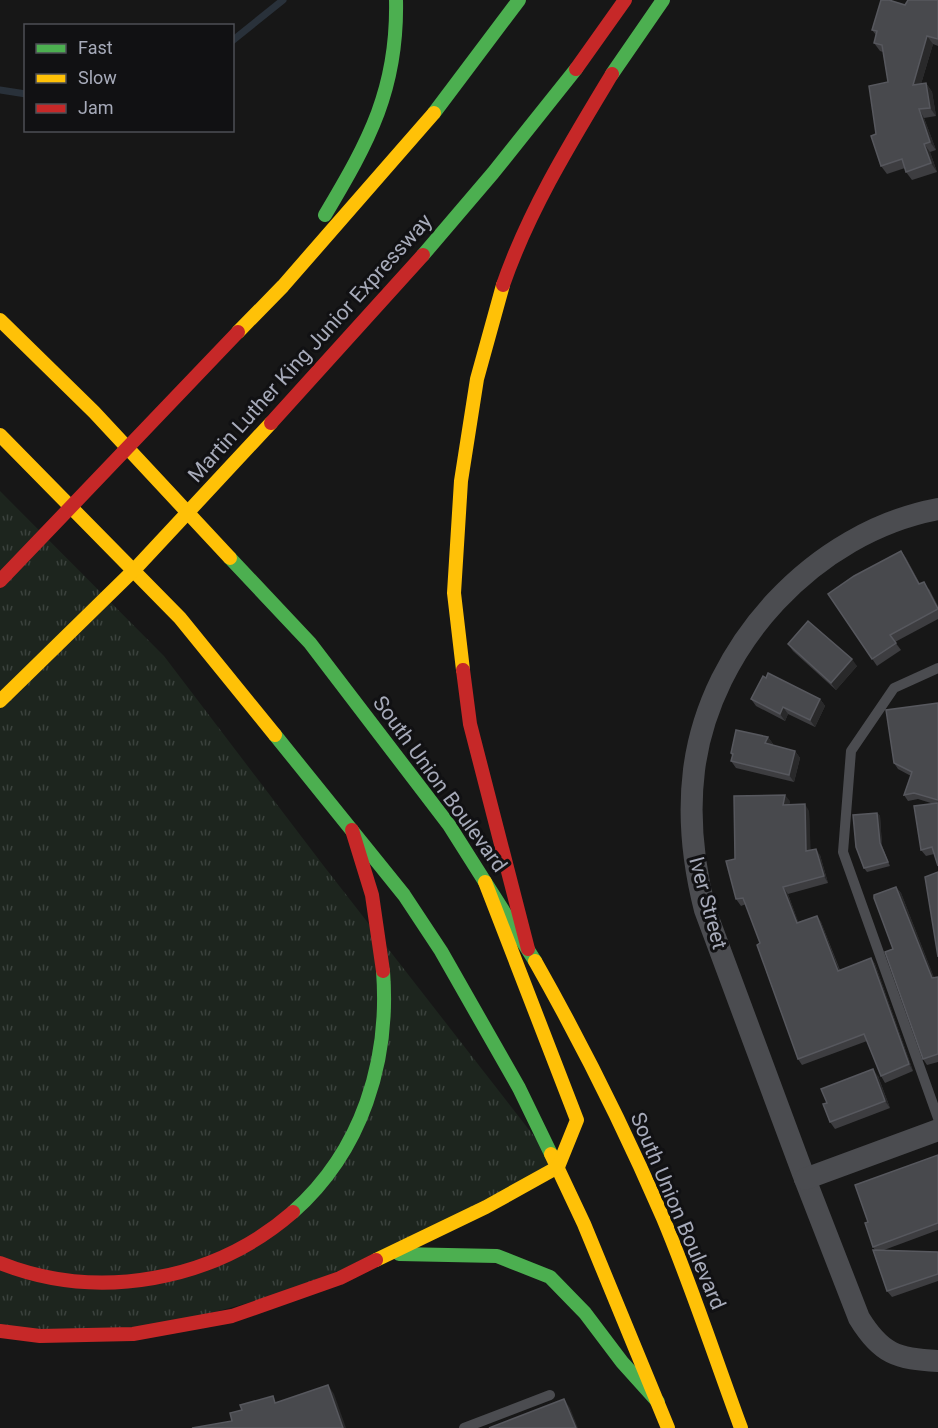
<svg xmlns="http://www.w3.org/2000/svg" width="938" height="1428" font-family="Roboto,sans-serif">
  <style>
    .grass { fill: url(#grass-tufts) }
    .lines { fill: none; stroke-linecap: round; stroke-linejoin: round }
    .stream { stroke: #29313a; stroke-width: 7 }
    .lane { stroke: #4b4c50; stroke-width: 10 }
    .street { stroke: #4b4c50; stroke-width: 22 }
    .fast { stroke: #4caf50; stroke-width: 14 }
    .slow { stroke: #ffc107; stroke-width: 14 }
    .jam { stroke: #c62828; stroke-width: 14 }
    .wall { fill: #3d3d40 }
    .shaded-wall { fill: #29292a }
    .building { fill: #48494d; stroke: #57585e; stroke-width: 1.5 }
    .labels { text-anchor: middle; stroke-width: 6; stroke-linejoin: round; paint-order: stroke }
    .street-label { font-size: 21px; fill: #a7abba; stroke: #111113 }
  </style>
  <defs>
    <pattern id="grass-tufts" width="24" height="20" patternUnits="userSpaceOnUse" patternTransform="scale(1.5)"><rect width="24" height="20" fill="#1d251e"/><path d="M3 7l-1-3M5 7V3M7 7l1-3M15 17l-1-3M17 17v-4M19 17l1-3" fill="none" stroke="#3b423d"/></pattern>
  </defs>
  <rect width="100%" height="100%" fill="#171717"/>
  <!-- grass -->
  <path class="grass" d="M0,491l164,165 159,209 235,302 -218,111 -207,56 -133,-5z"/>
  <g class="lines">
    <!-- stream -->
    <g class="stream">
      <path d="M232,41l51,-41"/>
      <path d="M0,90l26,4"/>
    </g>
    <!-- lane -->
    <g class="lane">
      <path d="M938,668l-44,20 -43,63 -8,101 95,266"/>
      <path d="M464,1428l86,-33"/>
    </g>
    <!-- street -->
    <g class="street">
      <path d="M938,509c-123,23 -228,136 -244,261 -6,48 -1,93 11,140l100,269 54,139c22,36 38,41 79,43"/>
      <path d="M805,1179l133,-49"/>
    </g>
    <!-- fast -->
    <g class="fast">
      <path d="M612,74l51,-74"/>
      <path d="M434,113l85,-113"/>
      <path d="M325,215c44,-74 73,-126 71,-215"/>
      <path d="M423,255l70,-82 83,-104"/>
      <path d="M230,558l80,85 139,182 86,136"/>
      <path d="M275,735l129,160 37,56 78,137 32,66"/>
      <path d="M293,1212c69,-61 97,-151 90,-241"/>
      <path d="M399,1254l98,2 53,21 35,36 37,49 36,40"/>
    </g>
    <!-- slow -->
    <g class="slow">
      <path d="M0,320l94,92 136,146"/>
      <path d="M238,332l45,-46 151,-173"/>
      <path d="M0,435l180,183 95,117"/>
      <path d="M463,670l-9,-77 7,-112 16,-102 26,-94"/>
      <path d="M0,701l135,-132 136,-146"/>
      <path d="M535,961c47,83 90,169 128,257 29,69 52,140 78,210"/>
      <path d="M551,1154l33,70 84,204"/>
      <path d="M376,1260l110,-53 72,-40 19,-47 -92,-238"/>
    </g>
    <!-- jam -->
    <g class="jam">
      <path d="M576,69l49,-69"/>
      <path d="M503,285c26,-75 68,-143 109,-211"/>
      <path d="M271,423l152,-168"/>
      <path d="M0,581l238,-249"/>
      <path d="M463,670l7,54 58,225"/>
      <path d="M352,830l20,65 11,76"/>
      <path d="M0,1263c98,39 214,18 293,-51"/>
      <path d="M0,1331l40,5 93,-2 99,-18 108,-38 36,-18"/>
    </g>
  </g>
  <!-- wall -->
  <g class="wall">
    <path d="M938,0v46l-5,-2 -12,40 5,-1 6,9 4,24 -12,2 12,32 -6,2 7,20 -25,8 -6,-8 -1,-4 -18,6 -6,-8 -5,-32 12,-52 -5,-30 -3,-1 -6,-8 2,-8 -4,-5 33,-25z"/>
    <path d="M901,551l5,7 14,26 9,5 9,17v13l-43,23 6,8 -24,16 -49,-72z"/>
    <path d="M788,644l69,22 -21,24 -43,-39z"/>
    <path d="M751,699h69l5,7 -10,21 -27,-13 -3,7 -29,-15z"/>
    <path d="M938,703v163l-4,-12 -8,2 -5,-6 13,-46 -16,-5 -10,2 -4,-6 7,-19 -13,-7 -4,-6z"/>
    <path d="M768,737l5,7 -1,1 23,6 5,7 -6,24 -58,-14 -5,-7 1,-5 -1,-3z"/>
    <path d="M790,801l-1,4 20,6 1,39 10,5 8,28 -40,11 10,28 19,-6 4,6 19,48 31,-12 4,6 38,107 -28,12 -4,-7 -14,-35 -65,24 -4,-6 -38,-116 -14,-39 -5,2 -5,-7 -1,-40z"/>
    <path d="M877,813l3,3 2,30 8,20 -23,6 -3,-4z"/>
    <path d="M896,887l5,6 33,85 4,-1v85l-11,3 -4,-6 -30,-110z"/>
    <path d="M878,1076l12,32 -55,21 -5,-7z"/>
    <path d="M938,1155v75l-54,20 54,2v29l-46,16 -5,-6 -12,-41 -2,-3 -5,-25z"/>
  </g>
  <!-- shaded-wall -->
  <g class="shaded-wall">
    <path d="M927,36l6,8 -15,50 -5,-9z"/>
    <path d="M926,83l6,9 4,24 -6,-8z"/>
    <path d="M919,109l5,9 12,32 -6,-8z"/>
    <path d="M924,144l6,8 7,20 -6,-9z"/>
    <path d="M901,551l5,7 18,33 -5,-7z"/>
    <path d="M924,582l14,24v3z"/>
    <path d="M852,659l5,7 -21,24 -5,-7z"/>
    <path d="M820,699l5,7 -10,21 -5,-7z"/>
    <path d="M783,707l5,7 -3,7 -5,-7z"/>
    <path d="M768,737l5,7 -3,6 -5,-7z"/>
    <path d="M795,751l5,7 -6,24 -5,-7z"/>
    <path d="M785,795l5,6 -3,10 -4,-6z"/>
    <path d="M805,804l4,7 2,46 -5,-6z"/>
    <path d="M877,813l3,3 2,30 8,20 -2,-4 -8,-19z"/>
    <path d="M816,849l4,6 8,28 -4,-7z"/>
    <path d="M783,887l5,7 13,35 -4,-6z"/>
    <path d="M896,887l5,6 36,92 -5,-7z"/>
    <path d="M817,916l4,6 21,55 -4,-6z"/>
    <path d="M871,958l4,6 38,107 -4,-7z"/>
    <path d="M873,1069l5,7 12,32 -5,-7z"/>
    <path d="M328,1385l6,9 12,34h-3z"/>
    <path d="M564,1399l6,9 8,20h-2z"/>
  </g>
  <!-- building -->
  <g class="building">
    <path d="M881,0h8l16,5 3,-5h30v39l-11,-3 -14,49 13,-2 4,25 -11,1 11,33 -6,2 7,19 -25,9 -4,-13 -21,7 -10,-30 5,-2 -7,-48 19,-4 -6,-37 -8,-2 3,-12 -5,-1z"/>
    <path d="M901,551l18,33 5,-2 14,27 -48,26 6,8 -24,16 -44,-65 26,-18z"/>
    <path d="M808,621l44,38 -21,24 -43,-39z"/>
    <path d="M768,673l52,26 -10,21 -27,-13 -3,7 -29,-15 12,-23 3,2z"/>
    <path d="M938,703v97l-24,-7 -10,2 8,-23 -18,-9 -8,-53z"/>
    <path d="M736,730l32,7 -3,6 30,8 -6,24 -58,-14 2,-7 -2,-1z"/>
    <path d="M785,795l-2,10 22,-1 1,47 10,-2 8,27 -41,11 14,36 20,-7 21,55 33,-13 38,106 -28,12 -17,-42 -66,25 -41,-114 3,-2 -17,-45 -7,1 -10,-38 9,-2 -1,-63z"/>
    <path d="M938,803v63l-6,-19 -11,3 -7,-44z"/>
    <path d="M877,813l3,30 8,19 -24,6 -8,-21 -3,-32z"/>
    <path d="M938,872v85l-13,-80z"/>
    <path d="M896,887l36,91 6,-1v77l-15,5 -38,-107 8,-3 -19,-51v-3z"/>
    <path d="M873,1069l12,32 -55,21 -7,-18 4,-1 -6,-14z"/>
    <path d="M938,1155v68l-65,24 -8,-24 3,-1 -13,-37z"/>
    <path d="M873,1250l65,2v22l-51,17z"/>
    <path d="M328,1385l15,43h-151l40,-7 -2,-8 12,-3 -2,-5 33,-9 2,7z"/>
    <path d="M564,1399l12,29h-87z"/>
  </g>
  <g class="labels">
    <!-- street labels -->
    <g class="street-label">
      <text transform="translate(310 348) rotate(-48)" y="7">Martin Luther King Junior Expressway</text>
      <text transform="translate(440 784) rotate(54)" y="7">South Union Boulevard</text>
      <text transform="translate(708 903) rotate(75)" y="7">Iver Street</text>
      <text transform="translate(678 1211) rotate(67)" y="7">South Union Boulevard</text>
    </g>
  </g>
  <!-- legend -->
  <rect x="24" y="24" width="210" height="108" fill="#111113" stroke="#4d4f56" stroke-width="1.5"/>
  <rect x="36" y="44" width="30" height="9" fill="#4caf50" stroke="#4d4f56" stroke-width="1.5"/>
  <text x="78" y="54" font-size="18" fill="#a7abba">Fast</text>
  <rect x="36" y="74" width="30" height="9" fill="#ffc107" stroke="#4d4f56" stroke-width="1.5"/>
  <text x="78" y="84" font-size="18" fill="#a7abba">Slow</text>
  <rect x="36" y="104" width="30" height="9" fill="#c62828" stroke="#4d4f56" stroke-width="1.5"/>
  <text x="78" y="114" font-size="18" fill="#a7abba">Jam</text>
</svg>
